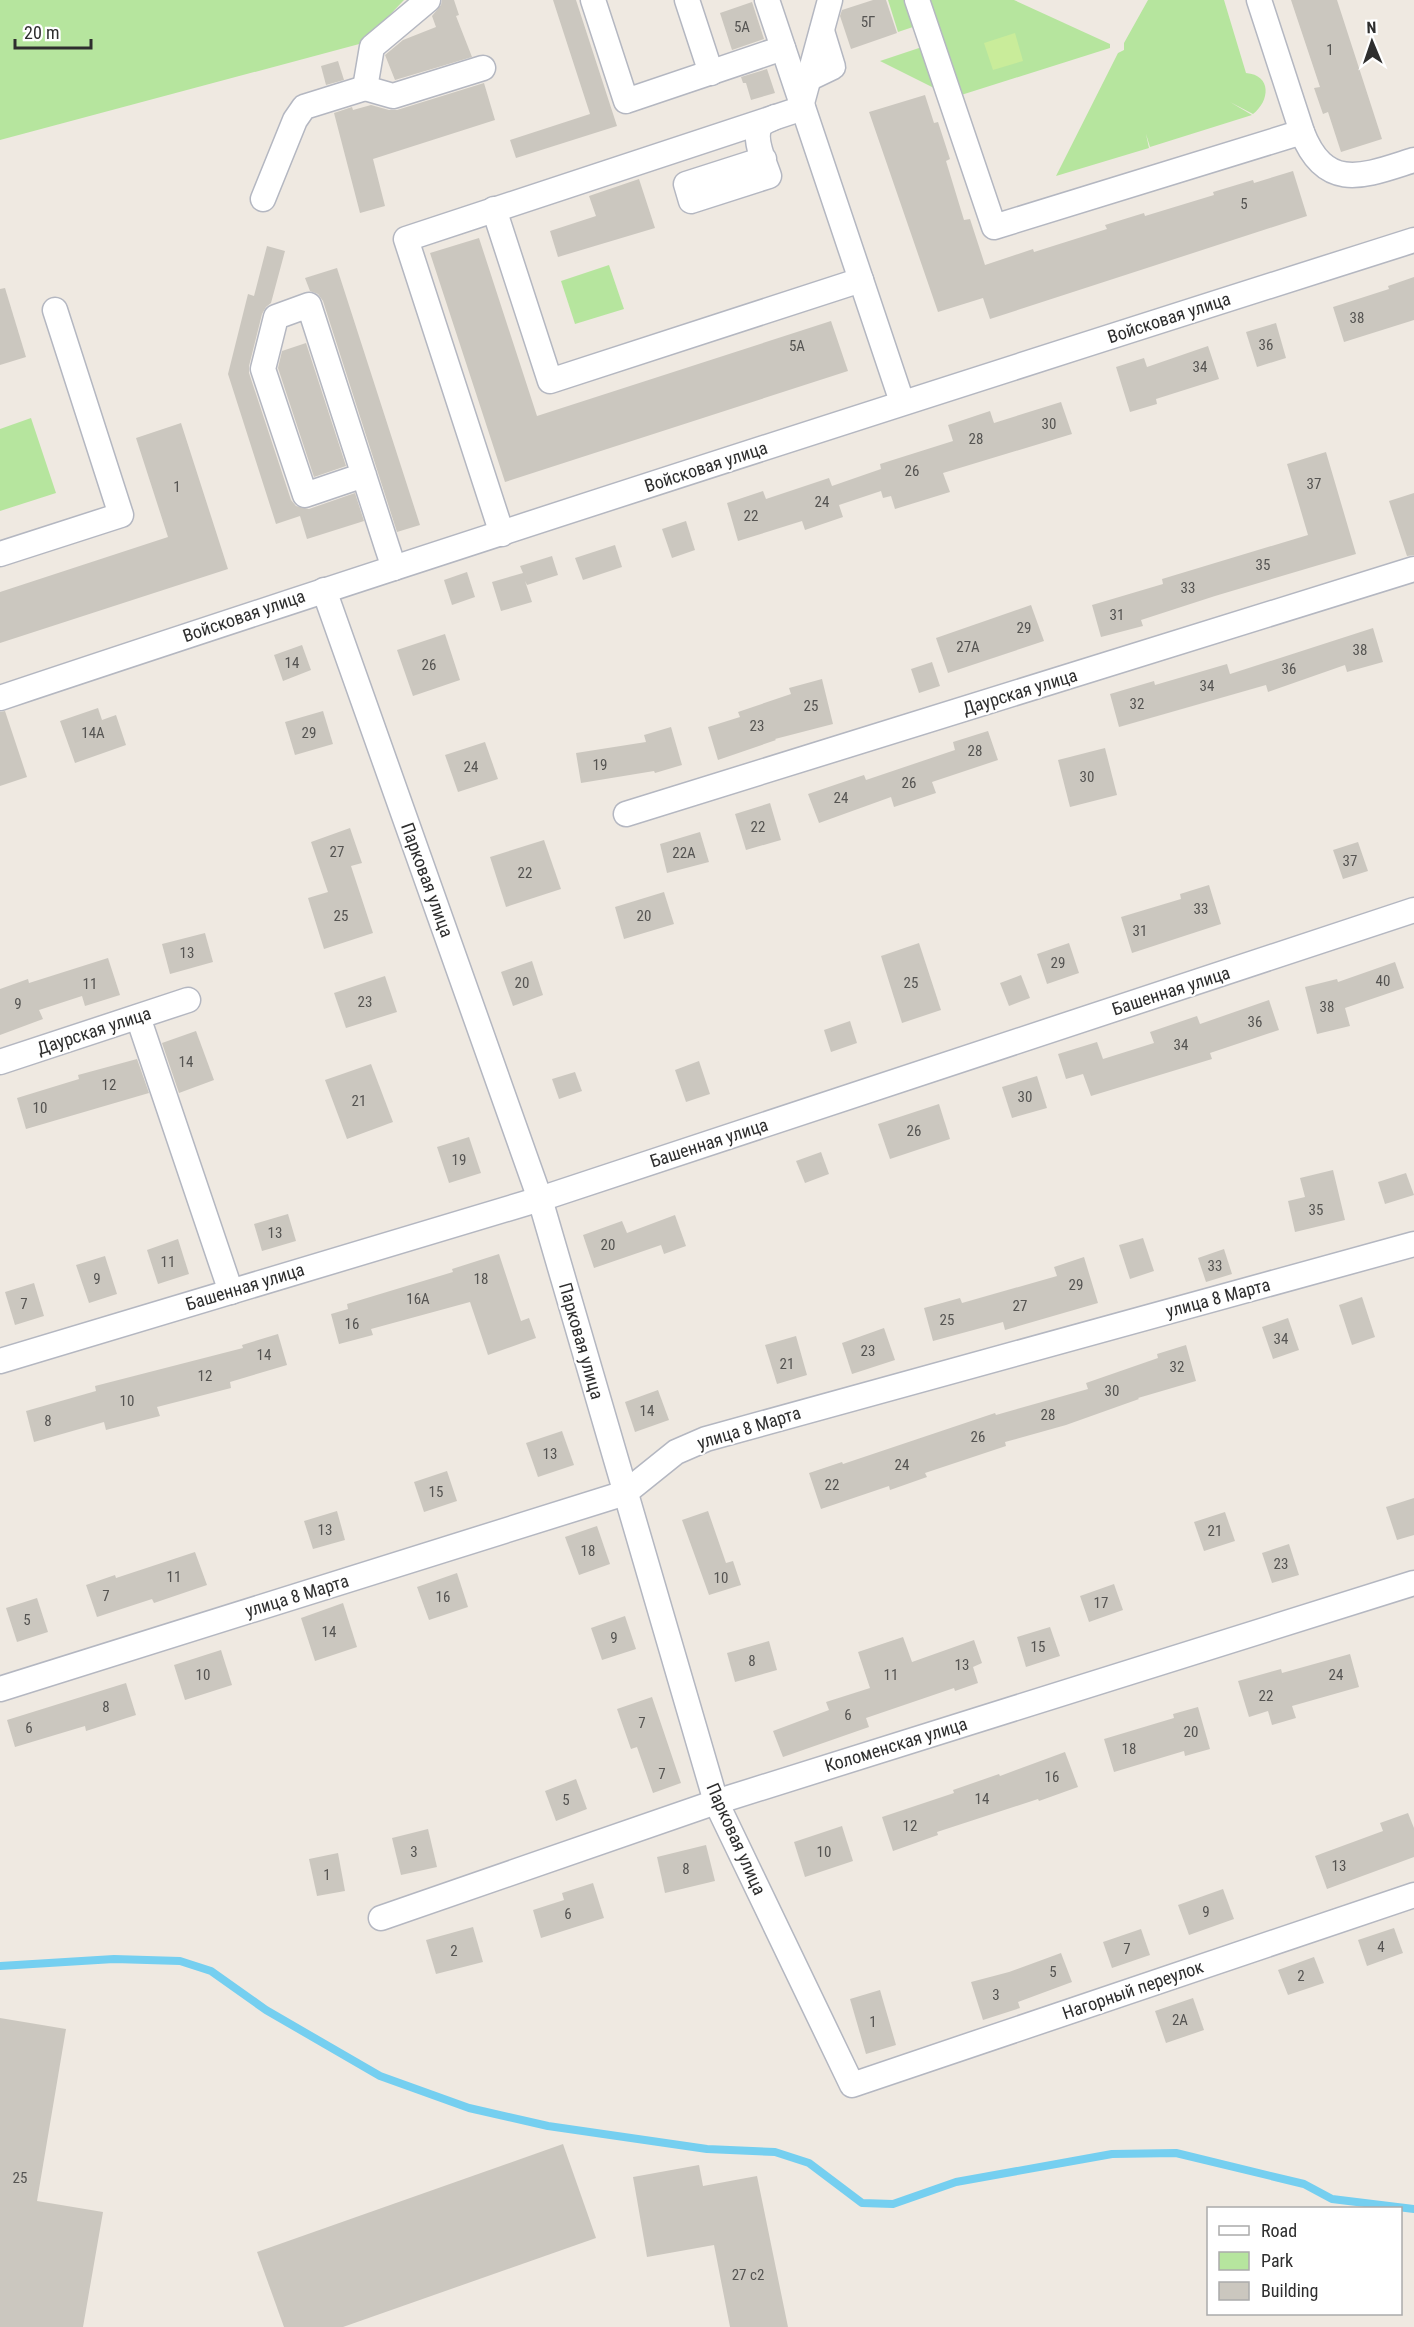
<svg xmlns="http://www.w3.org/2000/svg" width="1414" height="2327" font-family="'Roboto Condensed',sans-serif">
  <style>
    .green { fill: #b6e59e }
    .pitch { fill: #c9ec9a }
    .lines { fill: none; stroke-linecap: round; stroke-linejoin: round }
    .stream { stroke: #75cff0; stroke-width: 8 }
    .building { fill: #cbc7bf }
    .minor-casing { stroke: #b4b7c1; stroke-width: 27 }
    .minor { stroke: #fff; stroke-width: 24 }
    .labels { text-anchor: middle; stroke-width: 4.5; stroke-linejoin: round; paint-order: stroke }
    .number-label { font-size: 15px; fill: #555452 }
    .street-label { font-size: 18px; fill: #2e2e2e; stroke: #fff }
  </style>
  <rect width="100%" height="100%" fill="#efe9e1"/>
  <!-- green -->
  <g class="green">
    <path d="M0,0h404l-41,43 -363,97z"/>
    <path d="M888,0h16l9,27 -15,5z"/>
    <path d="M924,0h90l96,44v4l-152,48z"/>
    <path d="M1148,0h76l22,73c26,2 24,28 7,41l-23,-12 22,13 -102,32 -4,-13 3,14 -93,28 62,-123 6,-3v-7z"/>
    <path d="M922,47l14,42 -56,-28z"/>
    <path d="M609,265l15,44 -49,15 -14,-43z"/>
    <path d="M31,418l25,75 -56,18v-82z"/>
  </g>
  <!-- pitch -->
  <path class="pitch" d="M1015,33l8,28 -30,9 -9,-27z"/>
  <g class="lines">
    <!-- stream -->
    <path class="stream" d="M0,1966l114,-7 66,2 31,10 55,39 114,66 89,32 79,18 159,23 68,3 34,11 53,40 31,1 63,-22 156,-28 64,-1 128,31 28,15 82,10"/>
  </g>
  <!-- building -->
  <g class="building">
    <path d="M442,0h12l5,15 -3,1 16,41 -77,23 -10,-25 18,-15 33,-13 -4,-11 9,-11z"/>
    <path d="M553,0h23l41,126 -101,32 -6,-18 80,-26z"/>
    <path d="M873,0h13l11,33 -46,16 -11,-33 2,-6z"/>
    <path d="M1291,0h46l45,139 -41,13 -13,-40 -5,2 -9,-26 6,-1z"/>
    <path d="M752,2l12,37 -32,11 -12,-37z"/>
    <path d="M338,61l6,19 -18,5 -5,-19z"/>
    <path d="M767,69l8,24 -24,7 -5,-17h-3l-2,-6z"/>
    <path d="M484,83l11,37 -122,39 12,47 -25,7 -26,-100 18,-6 1,3 18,-5 18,5h8z"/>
    <path d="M925,95l9,28 4,-1 12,37 -4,2 18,59 6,-1 15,46 48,-16 1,3 73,-23 -2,-4 39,-12 1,3 69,-21 -1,-3 40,-12 1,3 39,-12 14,45 -317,103 -7,-21 -45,14 -69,-200z"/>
    <path d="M639,179l16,49 -97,29 -8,-26 46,-15 -7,-20z"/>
    <path d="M479,238l58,178 294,-95 17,50 -343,111 -75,-229z"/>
    <path d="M267,246l18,5 -14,52 -5,4 -4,7 -13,52v7l42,127 5,6 13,3 46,-16 9,28 -57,18 -7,-23 -24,8 -48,-150 20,-80 6,2z"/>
    <path d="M337,268l83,257 -23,7 -74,-231 -5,-7 -8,-3 -5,-13z"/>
    <path d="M1414,277v43l-70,22 -11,-35 56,-18 -1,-3z"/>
    <path d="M5,288l21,69 -26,8v-76z"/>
    <path d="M1276,323l10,35 -29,9 -11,-35z"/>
    <path d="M306,343l40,123 -32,11 -36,-109 4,-17z"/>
    <path d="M1208,346l11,33 -63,20 1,5 -27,8 -14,-45 28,-9 3,9z"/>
    <path d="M1061,402l11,32 -129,39 7,19 -55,17 -4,-13 -8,2 -2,-7 -42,14 4,12 -38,13 -3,-9 -64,20 -11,-38 36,-12 3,8 63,-21 3,8 49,-17 -1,-5 73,-23 -5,-16 42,-14 4,12z"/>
    <path d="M181,423l47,146 -228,74v-51l168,-55 -32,-99z"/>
    <path d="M1326,452l30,102 -141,42 -74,24 2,6 -42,11 -9,-32 71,-21 -1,-5 146,-44 -21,-71z"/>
    <path d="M1414,493v62l-7,1 -18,-55z"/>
    <path d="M686,521l9,29 -23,8 -10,-29z"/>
    <path d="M615,545l7,22 -39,13 -8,-22z"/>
    <path d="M552,556l6,19 -31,10 -2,-4 7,21 -31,9 -9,-29 31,-9 -3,-7z"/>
    <path d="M467,572l8,25 -23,8 -8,-25z"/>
    <path d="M1031,605l13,36 -96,32 -12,-35z"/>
    <path d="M1373,628l10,34 -36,10 -2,-7 -77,27 -2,-7 -147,42 -9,-33 44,-13 1,4 72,-21 3,10z"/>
    <path d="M445,634l15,46 -47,16 -16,-46z"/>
    <path d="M302,645l9,25 -28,11 -9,-26z"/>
    <path d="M932,662l8,24 -21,7 -8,-24z"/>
    <path d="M822,679l11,45 -58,15 1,1 -58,20 -10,-33 32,-10 -2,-5 53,-18 -2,-6z"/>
    <path d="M98,708l4,12 14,-5 10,30 -51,18 -15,-42z"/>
    <path d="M5,711l22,66 -27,9v-74z"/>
    <path d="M323,711l10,33 -38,11 -10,-33z"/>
    <path d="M671,727l11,38 -27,8 -1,-2 -73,12 -5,-30 70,-11 -2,-7z"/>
    <path d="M988,731l10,29 -66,22 4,11 -42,14 -3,-10 -72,26 -11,-29 56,-19 2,5 89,-30 -2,-8z"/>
    <path d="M485,742l13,37 -40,13 -13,-37z"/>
    <path d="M1105,748l12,47 -47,12 -12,-47z"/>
    <path d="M770,803l11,37 -35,10 -11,-36z"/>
    <path d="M350,828l12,35 -11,3 22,67 -49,16 -16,-51 20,-6 -17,-50z"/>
    <path d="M700,832l9,30 -42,11 -7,-29z"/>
    <path d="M544,840l17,49 -55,18 -16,-50z"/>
    <path d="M1358,842l10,29 -25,8 -10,-29z"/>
    <path d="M1209,885l12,39 -89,29 -11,-36 60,-18 -1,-5z"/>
    <path d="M664,892l10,32 -50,15 -9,-32z"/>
    <path d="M205,933l8,29 -43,12 -8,-30z"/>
    <path d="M919,943l22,67 -39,13 -21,-67z"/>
    <path d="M1069,943l10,30 -32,11 -10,-30z"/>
    <path d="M108,958l12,37 -35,11 -3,-10 -43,14 4,9 -43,16v-46l28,-10 1,4z"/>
    <path d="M532,961l11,34 -30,11 -12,-34z"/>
    <path d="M1395,962l9,26 -59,20 5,18 -33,8 -12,-47 32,-8 1,3z"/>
    <path d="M1021,975l9,23 -21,8 -9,-23z"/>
    <path d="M385,976l12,36 -51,16 -12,-35z"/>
    <path d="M1269,1000l10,30 -69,23 2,6 -121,37 -8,-22 -17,5 -8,-25 39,-12 6,17 51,-16 -4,-11 47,-16 3,8z"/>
    <path d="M850,1021l7,22 -26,9 -7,-22z"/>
    <path d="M196,1031l18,49 -35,13 -17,-50z"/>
    <path d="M137,1059l12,34 -123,36 -9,-31 62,-19 -1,-4z"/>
    <path d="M699,1061l11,33 -24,8 -11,-32z"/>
    <path d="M371,1064l22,58 -46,17 -22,-59z"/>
    <path d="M575,1072l7,19 -23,8 -7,-20z"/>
    <path d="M1037,1076l10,32 -35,10 -10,-31z"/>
    <path d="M939,1104l11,35 -60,20 -12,-35z"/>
    <path d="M469,1137l12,36 -32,10 -12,-36z"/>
    <path d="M821,1152l8,22 -24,9 -9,-22z"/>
    <path d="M1333,1170l12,50 -50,12 -7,-31 17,-4 -5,-19z"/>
    <path d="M1406,1173l8,22 -29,9 -7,-22z"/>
    <path d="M288,1214l8,27 -34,10 -8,-27z"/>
    <path d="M675,1215l11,31 -22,8 -3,-9 -67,23 -11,-33 39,-14 5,12z"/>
    <path d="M1143,1238l11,33 -24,8 -11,-34z"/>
    <path d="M178,1239l11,35 -31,10 -11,-34z"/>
    <path d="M1224,1249l8,25 -26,8 -8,-24z"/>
    <path d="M499,1254l22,67 8,-3 7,20 -48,17 -18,-53 -99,27 2,6 -34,9 -8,-30 17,-5 -1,-5 106,-32 -1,-3z"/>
    <path d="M105,1256l12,38 -28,9 -13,-38z"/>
    <path d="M1084,1257l14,46 -93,27 -2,-8 -70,19 -9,-33 36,-10 2,5 95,-27 -3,-9z"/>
    <path d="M34,1283l10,33 -29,9 -10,-33z"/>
    <path d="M1362,1297l13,40 -23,8 -13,-40z"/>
    <path d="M1288,1318l11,32 -26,9 -11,-32z"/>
    <path d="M884,1328l11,32 -43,14 -10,-31z"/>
    <path d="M278,1334l9,31 -57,17 1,6 -74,19 3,9 -54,14 -2,-8 -70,20 -8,-31 70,-20 -1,-5 148,-38 -1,-3z"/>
    <path d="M796,1336l11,39 -30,9 -12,-39z"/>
    <path d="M1186,1345l10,36 -58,17 1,1 -73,26 -61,17 1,4 -81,27 2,4 -37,13 -1,-4 -68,23 -12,-36 33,-11 1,2 152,-51 1,2 92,-26 -2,-6 72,-25 -1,-4z"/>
    <path d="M658,1390l11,30 -34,12 -10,-30z"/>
    <path d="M562,1431l12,34 -36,12 -12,-34z"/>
    <path d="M447,1471l10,30 -33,11 -10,-30z"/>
    <path d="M1414,1498v37l-17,5 -11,-33z"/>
    <path d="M337,1511l8,29 -32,9 -9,-28z"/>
    <path d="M708,1511l18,52 7,-2 8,24 -32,10 -27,-75z"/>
    <path d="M1225,1512l10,29 -31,10 -10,-29z"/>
    <path d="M597,1526l13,38 -31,11 -14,-38z"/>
    <path d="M1289,1544l10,31 -27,8 -10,-30z"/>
    <path d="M195,1552l12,33 -53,18 -2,-4 -55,18 -11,-32 29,-10 1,3z"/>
    <path d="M457,1573l11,34 -39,13 -12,-33z"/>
    <path d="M1114,1584l9,26 -34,12 -9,-26z"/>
    <path d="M37,1598l11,34 -31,10 -11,-34z"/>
    <path d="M343,1603l14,44 -42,14 -14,-43z"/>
    <path d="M625,1616l11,33 -34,11 -11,-32z"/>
    <path d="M1050,1627l10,29 -34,11 -9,-30z"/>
    <path d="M903,1637l9,25 62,-22 8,23 -9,4 5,16 -23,8 -1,-3 -88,30 3,9 -86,30 -10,-26 56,-21 -3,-8 44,-14 -12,-36z"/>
    <path d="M769,1641l8,29 -42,12 -8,-29z"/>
    <path d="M221,1650l11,35 -47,15 -11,-35z"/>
    <path d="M1350,1654l9,33 -67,19 4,12 -24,7 -4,-14 -19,6 -11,-36 43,-12 1,4z"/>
    <path d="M126,1683l10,32 -50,16 -1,-5 -70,21 -8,-27z"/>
    <path d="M652,1697l29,86 -28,10 -16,-46 -6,2 -14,-40z"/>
    <path d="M1198,1707l12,42 -25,7 -1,-5 -70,21 -10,-33 70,-21 -1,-4z"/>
    <path d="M1065,1752l13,35 -39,14 -1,-2 -101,33 1,3 -45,16 -11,-34 72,-24 -1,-3 46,-16 1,2z"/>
    <path d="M576,1779l11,30 -31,12 -11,-30z"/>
    <path d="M1408,1813l6,15v29l-87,32 -12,-33 68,-25 -3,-8z"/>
    <path d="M842,1826l11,35 -48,16 -11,-35z"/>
    <path d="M428,1829l9,38 -36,8 -9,-37z"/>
    <path d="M706,1845l9,36 -50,12 -8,-36z"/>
    <path d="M338,1853l7,38 -28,5 -8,-37z"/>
    <path d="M593,1883l11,35 -63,20 -8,-28 31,-10 -2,-7z"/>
    <path d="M1223,1889l11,30 -45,16 -11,-30z"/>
    <path d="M473,1927l10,35 -47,12 -10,-34z"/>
    <path d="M1394,1928l9,25 -36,13 -9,-26z"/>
    <path d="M1141,1929l9,26 -38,13 -9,-26z"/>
    <path d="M1061,1953l11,29 -54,20 2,6 -37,12 -12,-38 38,-10z"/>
    <path d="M1314,1957l10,26 -36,12 -10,-25z"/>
    <path d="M880,1990l16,55 -30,9 -16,-55z"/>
    <path d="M1193,1998l11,32 -38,13 -11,-32z"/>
    <path d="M0,2018l66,11 -29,172 66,11 -20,115h-83z"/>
    <path d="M563,2144l33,94 -253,89h-59l-27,-75z"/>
    <path d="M699,2165l4,21 54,-10 31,151h-58l-16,-82 -67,12 -14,-80z"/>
  </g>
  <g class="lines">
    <!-- minor casing -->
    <g class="minor-casing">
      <g id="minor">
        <path d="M428,0l-56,47 -7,41 28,8 90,-28"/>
        <path d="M593,0l33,101 157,-53"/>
        <path d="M687,0l24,73"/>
        <path d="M767,0l135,402"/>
        <path d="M917,0l77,227 308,-95c24,62 64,43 112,28"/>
        <path d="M1259,0l43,132"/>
        <path d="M808,79l25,-12 -11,-36"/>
        <path d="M802,103l28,-103"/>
        <path d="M764,159l-78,25 5,17 78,-25c-4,-13 -18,-40 -7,-52 3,-3 10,-5 13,-7"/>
        <path d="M263,199l32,-79 9,-13 61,-19"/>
        <path d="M494,209l56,172 311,-101"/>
        <path d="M364,475l-59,20 -42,-126 13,-52 33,-12 78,242 7,21"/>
        <path d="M502,534l-96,-295 397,-131"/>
        <path d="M0,554l121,-39 -66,-205"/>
        <path d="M324,590l216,609 176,603 136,283 562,-190"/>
        <path d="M0,698c470,-157 942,-308 1414,-458"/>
        <path d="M626,814l788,-245"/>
        <path d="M138,1017l93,275"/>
        <path d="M0,1062l188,-62"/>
        <path d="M0,1361l540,-162 874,-289"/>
        <path d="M0,1689l625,-196 51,-41 30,-13 708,-195"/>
        <path d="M381,1918l335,-116 698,-219"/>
      </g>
    </g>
    <!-- minor -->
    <use href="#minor" class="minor"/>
  </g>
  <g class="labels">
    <!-- number labels -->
    <g class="number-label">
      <text x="868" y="27">5Г</text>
      <text x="742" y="32">5А</text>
      <text x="1330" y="55">1</text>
      <text x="1244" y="209">5</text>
      <text x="1357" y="323">38</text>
      <text x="1266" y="350">36</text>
      <text x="797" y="351">5А</text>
      <text x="1200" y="372">34</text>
      <text x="1049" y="429">30</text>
      <text x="976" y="444">28</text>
      <text x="912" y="476">26</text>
      <text x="1314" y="489">37</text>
      <text x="177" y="492">1</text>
      <text x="822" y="507">24</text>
      <text x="751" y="521">22</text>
      <text x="1263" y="570">35</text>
      <text x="1188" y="593">33</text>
      <text x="1117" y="620">31</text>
      <text x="1024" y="633">29</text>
      <text x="968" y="652">27А</text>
      <text x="1360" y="655">38</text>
      <text x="292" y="668">14</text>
      <text x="429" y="670">26</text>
      <text x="1289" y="674">36</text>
      <text x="1207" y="691">34</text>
      <text x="1137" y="709">32</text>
      <text x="811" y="711">25</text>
      <text x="757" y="731">23</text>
      <text x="93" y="738">14А</text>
      <text x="309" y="738">29</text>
      <text x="975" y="756">28</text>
      <text x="600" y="770">19</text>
      <text x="471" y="772">24</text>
      <text x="1087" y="782">30</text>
      <text x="909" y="788">26</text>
      <text x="841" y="803">24</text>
      <text x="758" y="832">22</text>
      <text x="337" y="857">27</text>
      <text x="684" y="858">22А</text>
      <text x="1350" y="866">37</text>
      <text x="525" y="878">22</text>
      <text x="1201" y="914">33</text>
      <text x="341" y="921">25</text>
      <text x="644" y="921">20</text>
      <text x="1140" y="936">31</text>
      <text x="187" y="958">13</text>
      <text x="1058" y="968">29</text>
      <text x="1383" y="986">40</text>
      <text x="522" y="988">20</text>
      <text x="911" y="988">25</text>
      <text x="90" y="989">11</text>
      <text x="365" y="1007">23</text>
      <text x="18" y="1009">9</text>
      <text x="1327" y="1012">38</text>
      <text x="1255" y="1027">36</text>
      <text x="1181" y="1050">34</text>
      <text x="186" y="1067">14</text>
      <text x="109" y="1090">12</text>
      <text x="1025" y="1102">30</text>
      <text x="359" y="1106">21</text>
      <text x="40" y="1113">10</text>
      <text x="914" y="1136">26</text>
      <text x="459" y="1165">19</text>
      <text x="1316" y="1215">35</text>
      <text x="275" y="1238">13</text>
      <text x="608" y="1250">20</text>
      <text x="168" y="1267">11</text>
      <text x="1215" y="1271">33</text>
      <text x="97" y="1284">9</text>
      <text x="481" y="1284">18</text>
      <text x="1076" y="1290">29</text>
      <text x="418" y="1304">16А</text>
      <text x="24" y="1309">7</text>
      <text x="1020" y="1311">27</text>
      <text x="947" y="1325">25</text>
      <text x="352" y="1329">16</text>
      <text x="1281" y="1344">34</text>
      <text x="868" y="1356">23</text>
      <text x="264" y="1360">14</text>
      <text x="787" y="1369">21</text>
      <text x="1177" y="1372">32</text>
      <text x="205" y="1381">12</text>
      <text x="1112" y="1396">30</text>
      <text x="127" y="1406">10</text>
      <text x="647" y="1416">14</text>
      <text x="1048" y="1420">28</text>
      <text x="48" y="1426">8</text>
      <text x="978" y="1442">26</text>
      <text x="550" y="1459">13</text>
      <text x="902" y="1470">24</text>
      <text x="832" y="1490">22</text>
      <text x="436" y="1497">15</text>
      <text x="325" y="1535">13</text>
      <text x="1215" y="1536">21</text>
      <text x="588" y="1556">18</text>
      <text x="1281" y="1569">23</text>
      <text x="174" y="1582">11</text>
      <text x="721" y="1583">10</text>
      <text x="106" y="1601">7</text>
      <text x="443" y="1602">16</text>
      <text x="1101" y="1608">17</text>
      <text x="27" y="1625">5</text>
      <text x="329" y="1637">14</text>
      <text x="614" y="1643">9</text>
      <text x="1038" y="1652">15</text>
      <text x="752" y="1666">8</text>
      <text x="962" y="1670">13</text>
      <text x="203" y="1680">10</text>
      <text x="891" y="1680">11</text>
      <text x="1336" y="1680">24</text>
      <text x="1266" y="1701">22</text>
      <text x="106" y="1712">8</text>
      <text x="848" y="1720">6</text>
      <text x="642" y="1728">7</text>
      <text x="29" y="1733">6</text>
      <text x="1191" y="1737">20</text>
      <text x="1129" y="1754">18</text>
      <text x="662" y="1779">7</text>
      <text x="1052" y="1782">16</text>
      <text x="982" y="1804">14</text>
      <text x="566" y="1805">5</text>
      <text x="910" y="1831">12</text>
      <text x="414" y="1857">3</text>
      <text x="824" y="1857">10</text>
      <text x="1339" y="1871">13</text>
      <text x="686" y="1874">8</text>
      <text x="327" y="1880">1</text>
      <text x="1206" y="1917">9</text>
      <text x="568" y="1919">6</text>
      <text x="1381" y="1952">4</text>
      <text x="1127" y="1954">7</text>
      <text x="454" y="1956">2</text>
      <text x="1053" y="1977">5</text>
      <text x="1301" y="1981">2</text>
      <text x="996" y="2000">3</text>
      <text x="1180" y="2025">2А</text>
      <text x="873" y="2027">1</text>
      <text x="20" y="2183">25</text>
      <text x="748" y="2280">27 с2</text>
    </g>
    <!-- street labels -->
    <g class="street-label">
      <text transform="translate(1169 318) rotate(-18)" y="6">Войсковая улица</text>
      <text transform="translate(706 467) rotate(-18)" y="6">Войсковая улица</text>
      <text transform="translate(244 616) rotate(-19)" y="6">Войсковая улица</text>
      <text transform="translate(1020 692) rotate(-17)" y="6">Даурская улица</text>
      <text transform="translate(427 880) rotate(70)" y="6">Парковая улица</text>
      <text transform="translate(1171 991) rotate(-18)" y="6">Башенная улица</text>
      <text transform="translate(94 1031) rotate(-18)" y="6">Даурская улица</text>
      <text transform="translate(709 1143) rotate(-18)" y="6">Башенная улица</text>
      <text transform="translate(245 1287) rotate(-17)" y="6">Башенная улица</text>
      <text transform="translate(1218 1298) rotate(-15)" y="6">улица 8 Марта</text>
      <text transform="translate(581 1341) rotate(74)" y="6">Парковая улица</text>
      <text transform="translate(749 1428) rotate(-17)" y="6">улица 8 Марта</text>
      <text transform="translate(297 1596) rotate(-17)" y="6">улица 8 Марта</text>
      <text transform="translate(896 1745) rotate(-17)" y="6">Коломенская улица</text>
      <text transform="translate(736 1839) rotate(66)" y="6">Парковая улица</text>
      <text transform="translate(1133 1990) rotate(-19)" y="6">Нагорный переулок</text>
    </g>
  </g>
  <!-- legend -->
  <rect x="1207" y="2207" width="195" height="108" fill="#ffffff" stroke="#ababab" stroke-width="1.5"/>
  <rect x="1219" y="2226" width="30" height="9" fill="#ffffff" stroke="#ababab" stroke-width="1.5"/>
  <text x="1261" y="2237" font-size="18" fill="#2e2e2e">Road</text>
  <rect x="1219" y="2252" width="30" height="18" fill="#b6e59e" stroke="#ababab" stroke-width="1.5"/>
  <text x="1261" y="2267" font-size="18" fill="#2e2e2e">Park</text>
  <rect x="1219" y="2282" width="30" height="18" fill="#cbc7bf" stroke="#ababab" stroke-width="1.5"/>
  <text x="1261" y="2297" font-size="18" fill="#2e2e2e">Building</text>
  <!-- north arrow -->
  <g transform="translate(1372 42) rotate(358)" stroke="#ffffff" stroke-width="4.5" paint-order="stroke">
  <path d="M0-4.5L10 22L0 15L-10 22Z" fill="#2e2e2e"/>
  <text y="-9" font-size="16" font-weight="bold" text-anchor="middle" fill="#2e2e2e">N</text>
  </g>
  <!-- scale -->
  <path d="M15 39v9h76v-9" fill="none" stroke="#2e2e2e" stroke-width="3"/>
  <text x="24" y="39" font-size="18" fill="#2e2e2e" stroke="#ffffff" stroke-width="4.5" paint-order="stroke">20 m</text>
</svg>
